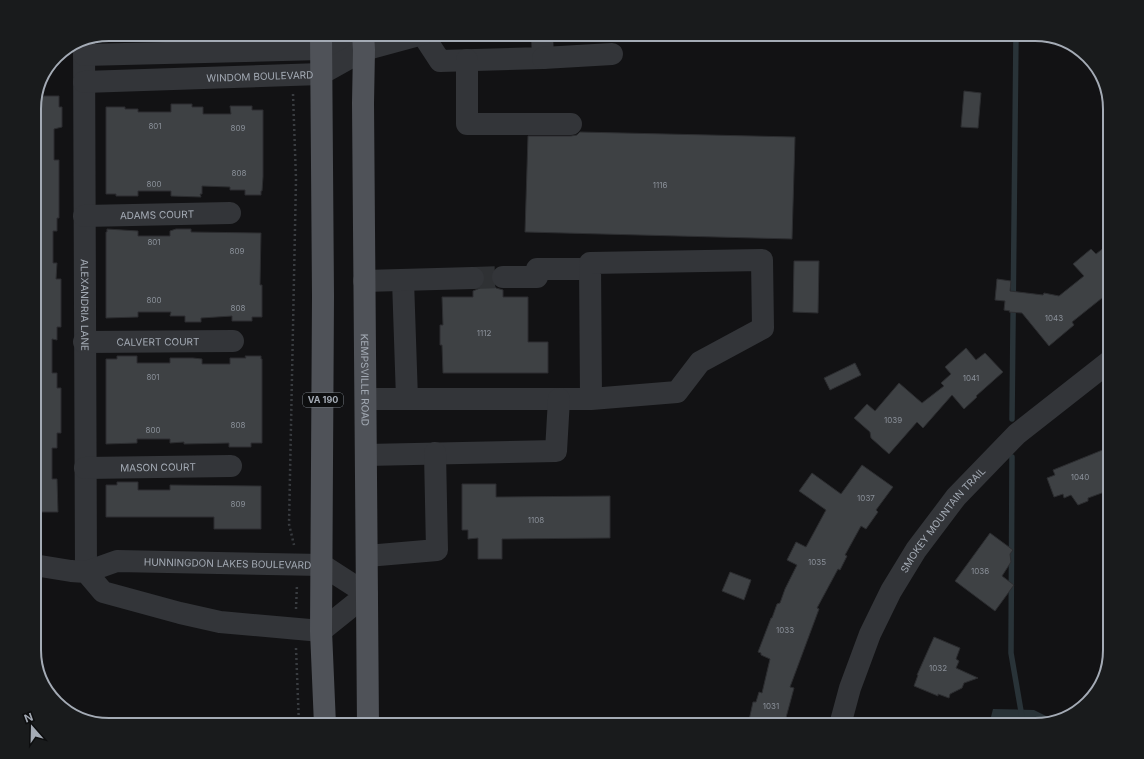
<svg xmlns="http://www.w3.org/2000/svg" width="1144" height="759" font-family="Inter,sans-serif">
  <style>
    .water { fill: #293338 }
    .lines { fill: none; stroke-linecap: round; stroke-linejoin: round }
    .stream { stroke: #293338; stroke-width: 5.5 }
    .building { fill: #3e4144; stroke: #2c2d30 }
    .minor-tunnel { stroke: #2f3134; stroke-width: 22; stroke-dasharray: 22 11; stroke-linecap: butt }
    .path { stroke: #393c40; stroke-width: 2.5; stroke-dasharray: 2 3; stroke-linecap: butt }
    .minor { stroke: #333539; stroke-width: 22 }
    .major { stroke: #4f5258; stroke-width: 22 }
    .labels { text-anchor: middle; stroke-width: 3; stroke-linejoin: round; paint-order: stroke }
    .number-label { font-size: 8px; fill: #8a9099 }
    .shield { fill: #0d0e0f; stroke: #777c83; stroke-width: 1 }
    .shield-label { font-size: 9px; font-weight: bold; fill: #a4abb5 }
    .street-label { font-size: 10px; fill: #a4abb5; stroke: #0d0e0f }
    .rim { fill: none; stroke: #a4abb5; stroke-width: 2 }
  </style>
  <rect width="100%" height="100%" fill="#121214"/>
  <!-- water -->
  <path class="water" d="M993,709l41,1 20,10 -18,5h-47z"/>
  <g class="lines">
    <!-- stream -->
    <g class="stream">
      <path d="M1012,419l4,-385"/>
      <path d="M1012,457l-1,196 11,64"/>
    </g>
  </g>
  <!-- building -->
  <g class="building">
    <path d="M964,91l17,2 -3,35 -17,-1z"/>
    <path d="M38,96h21v11h3v20l-8,2v31h5v58h-2v13h-4v32h4l-1,16h5v48h-4v13l-5,-1v34h5v15h4v45h-4v15h-5v31h5l1,33h-24v-408z"/>
    <path d="M171,104h21v3h11v7h28l-1,-8h22v4h11v67l-1,14h-1v4h-16v-5h-15v-3l-28,-1v8h-2l1,3 -30,-1v-5h-33v5h-22v-2h-10v-87h19v2h13v3h33z"/>
    <path d="M580,132l215,5 -3,102 -267,-7 3,-96h43l6,-1z"/>
    <path d="M107,229l31,2v5h32v-5l6,-2h15v3l70,1 -1,52h2v32h-10v4h-20v-5l-31,2v4h-16v-6h-15l1,-4h-33v5l-32,1v-86h1z"/>
    <path d="M1110,243v65l-8,-10 -30,24 2,3 -25,21 -27,-33 -13,-1 1,-1 -6,-1 1,-9 -10,-1 2,-21 14,2 -1,10 33,4 1,-2 15,3 25,-20 -11,-12 18,-15 5,5z"/>
    <path d="M794,261h25l-1,52 -25,-1z"/>
    <path d="M491,277l1,6 4,5 7,2v7h25v45h20v31h-105l-1,-28h-2v-20h3l-1,-28h31v-6l7,-3 4,-4 1,-6z"/>
    <path d="M966,348l10,12 9,-7 18,19 -27,24 1,1 -13,12 -12,-14 -29,33 -6,-6 -28,32 -18,-16 -1,-6 -16,-14 13,-14 8,7 24,-28 23,20 22,-17 -3,-3 10,-9 -6,-7z"/>
    <path d="M117,356h20v7h33v-5h23l9,1v5h28v-6h16l-1,-2h16v3h1v84h-11v4h-22v-4l-45,1v-2l-14,1v-4h-33v4l-31,1v-85h11z"/>
    <path d="M855,363l6,12 -31,15 -6,-12z"/>
    <path d="M1110,447v43l-22,8v3l-10,4 -7,-10 -7,3 -1,-4 -9,3 -7,-19 8,-3 -2,-5z"/>
    <path d="M862,465l31,22 -17,23 2,2 -12,17 -5,-3 -16,29 2,1 -7,14 -2,-1 -21,39 2,1 -29,78 4,1 -10,37h-36l5,-23h3l3,-10 3,1 8,-34 -9,-4v-2l-3,-1 13,-34h1l5,-14 3,-1 5,-14 12,-24 -10,-5 9,-18 10,5 20,-37 -27,-19 13,-18 29,21z"/>
    <path d="M117,482h21v8h32v-5l91,1v43h-47v-12h-108v-32h11z"/>
    <path d="M462,484h34v13l114,-1v42l-108,1v20h-24v-21l-10,1v-9h-6z"/>
    <path d="M990,533l23,17 -3,4 1,8 -9,14 12,9 -19,26 -40,-30z"/>
    <path d="M730,572l21,8 -7,20 -22,-9z"/>
    <path d="M934,637l26,11 -4,11 3,2 -3,7 22,10 -14,5 -2,5 -12,6 -1,4 -11,-4v2l-24,-10 4,-11h-1z"/>
  </g>
  <g class="lines">
    <!-- minor-tunnel -->
    <path class="minor-tunnel" d="M473,278l30,-1"/>
    <!-- path -->
    <g class="path">
      <path d="M293,94l3,85 -7,345 5,21"/>
      <path d="M296,609l1,-25"/>
      <path d="M296,648l3,77"/>
    </g>
    <!-- minor -->
    <g class="minor">
      <path d="M423,35l17,26 103,-3 -1,-24"/>
      <path id="s1" d="M84,39l2,533"/>
      <path d="M84,55l237,-6 43,1"/>
      <path d="M543,58l69,-4"/>
      <path d="M467,60v64h104"/>
      <path id="s2" d="M84,82l237,-8 43,-24 59,-16"/>
      <path id="s3" d="M84,216l146,-3"/>
      <path d="M503,277h34v-8h53"/>
      <path d="M403,280l4,119"/>
      <path d="M364,281l109,-3"/>
      <path id="s4" d="M84,342l149,-1"/>
      <path d="M366,399h225l86,-7 23,-30 63,-34 -1,-68 -172,3 1,136"/>
      <path d="M366,455l190,-4 3,-52"/>
      <path id="s5" d="M85,468l146,-2"/>
      <path d="M367,556l70,-6 -2,-97"/>
      <path id="s6" d="M34,565l37,6 15,1 31,-11 205,4 45,29 -46,37 -101,-9 -40,-9 -77,-21 -17,-20"/>
      <path id="s7" d="M840,725l10,-37 20,-54 21,-43 25,-41 40,-53 61,-63 93,-73"/>
    </g>
    <!-- major -->
    <g class="major">
      <path d="M321,34l2,262 -2,335 4,94"/>
      <path id="s8" d="M363,34l1,16 -1,53 5,622"/>
    </g>
  </g>
  <g class="labels">
    <!-- number labels -->
    <g class="number-label">
      <text x="155" y="129">801</text>
      <text x="238" y="131">809</text>
      <text x="239" y="176">808</text>
      <text x="154" y="187">800</text>
      <text x="660" y="188">1116</text>
      <text x="154" y="245">801</text>
      <text x="237" y="254">809</text>
      <text x="154" y="303">800</text>
      <text x="238" y="311">808</text>
      <text x="1054" y="321">1043</text>
      <text x="484" y="336">1112</text>
      <text x="153" y="380">801</text>
      <text x="971" y="381">1041</text>
      <text x="893" y="423">1039</text>
      <text x="238" y="428">808</text>
      <text x="153" y="433">800</text>
      <text x="1080" y="480">1040</text>
      <text x="866" y="501">1037</text>
      <text x="238" y="507">809</text>
      <text x="536" y="523">1108</text>
      <text x="817" y="565">1035</text>
      <text x="980" y="574">1036</text>
      <text x="785" y="633">1033</text>
      <text x="938" y="671">1032</text>
      <text x="771" y="709">1031</text>
    </g>
    <!-- shield labels -->
    <rect class="shield" x="303" y="393" width="40" height="14" rx="3"/>
    <g class="shield-label">
      <text x="323" y="403">VA 190</text>
    </g>
    <!-- street labels -->
    <g class="street-label">
      <text dy="4" stroke="none"><textPath href="#s2" startOffset="176">WINDOM BOULEVARD</textPath></text>
      <text dy="4" stroke="none"><textPath href="#s3" startOffset="73">ADAMS COURT</textPath></text>
      <text dy="4" stroke="none"><textPath href="#s1" startOffset="266">ALEXANDRIA LANE</textPath></text>
      <text dy="4" stroke="none"><textPath href="#s4" startOffset="74">CALVERT COURT</textPath></text>
      <text dy="4" stroke="none"><textPath href="#s8" startOffset="346">KEMPSVILLE ROAD</textPath></text>
      <text dy="4" stroke="none"><textPath href="#s5" startOffset="73">MASON COURT</textPath></text>
      <text dy="4" stroke="none"><textPath href="#s7" startOffset="232">SMOKEY MOUNTAIN TRAIL</textPath></text>
      <text dy="4" stroke="none"><textPath href="#s6" startOffset="196">HUNNINGDON LAKES BOULEVARD</textPath></text>
    </g>
  </g>
  <!-- crop -->
  <path d="M0 0H1144V759H0ZM109 41H1035A68 68 0 0 1 1103 109V650A68 68 0 0 1 1035 718H109A68 68 0 0 1 41 650V109A68 68 0 0 1 109 41Z" fill="#191b1c" fill-rule="evenodd"/>
  <path class="rim" d="M109 41H1035A68 68 0 0 1 1103 109V650A68 68 0 0 1 1035 718H109A68 68 0 0 1 41 650V109A68 68 0 0 1 109 41Z"/>
  <!-- north arrow -->
  <g transform="translate(32 727) rotate(340)" stroke="#0d0e0f" stroke-width="3" paint-order="stroke">
  <path d="M0-3L7 15L0 10L-7 15Z" fill="#a4abb5"/>
  <text y="-6" font-size="11" font-weight="bold" text-anchor="middle" fill="#a4abb5">N</text>
  </g>
</svg>
